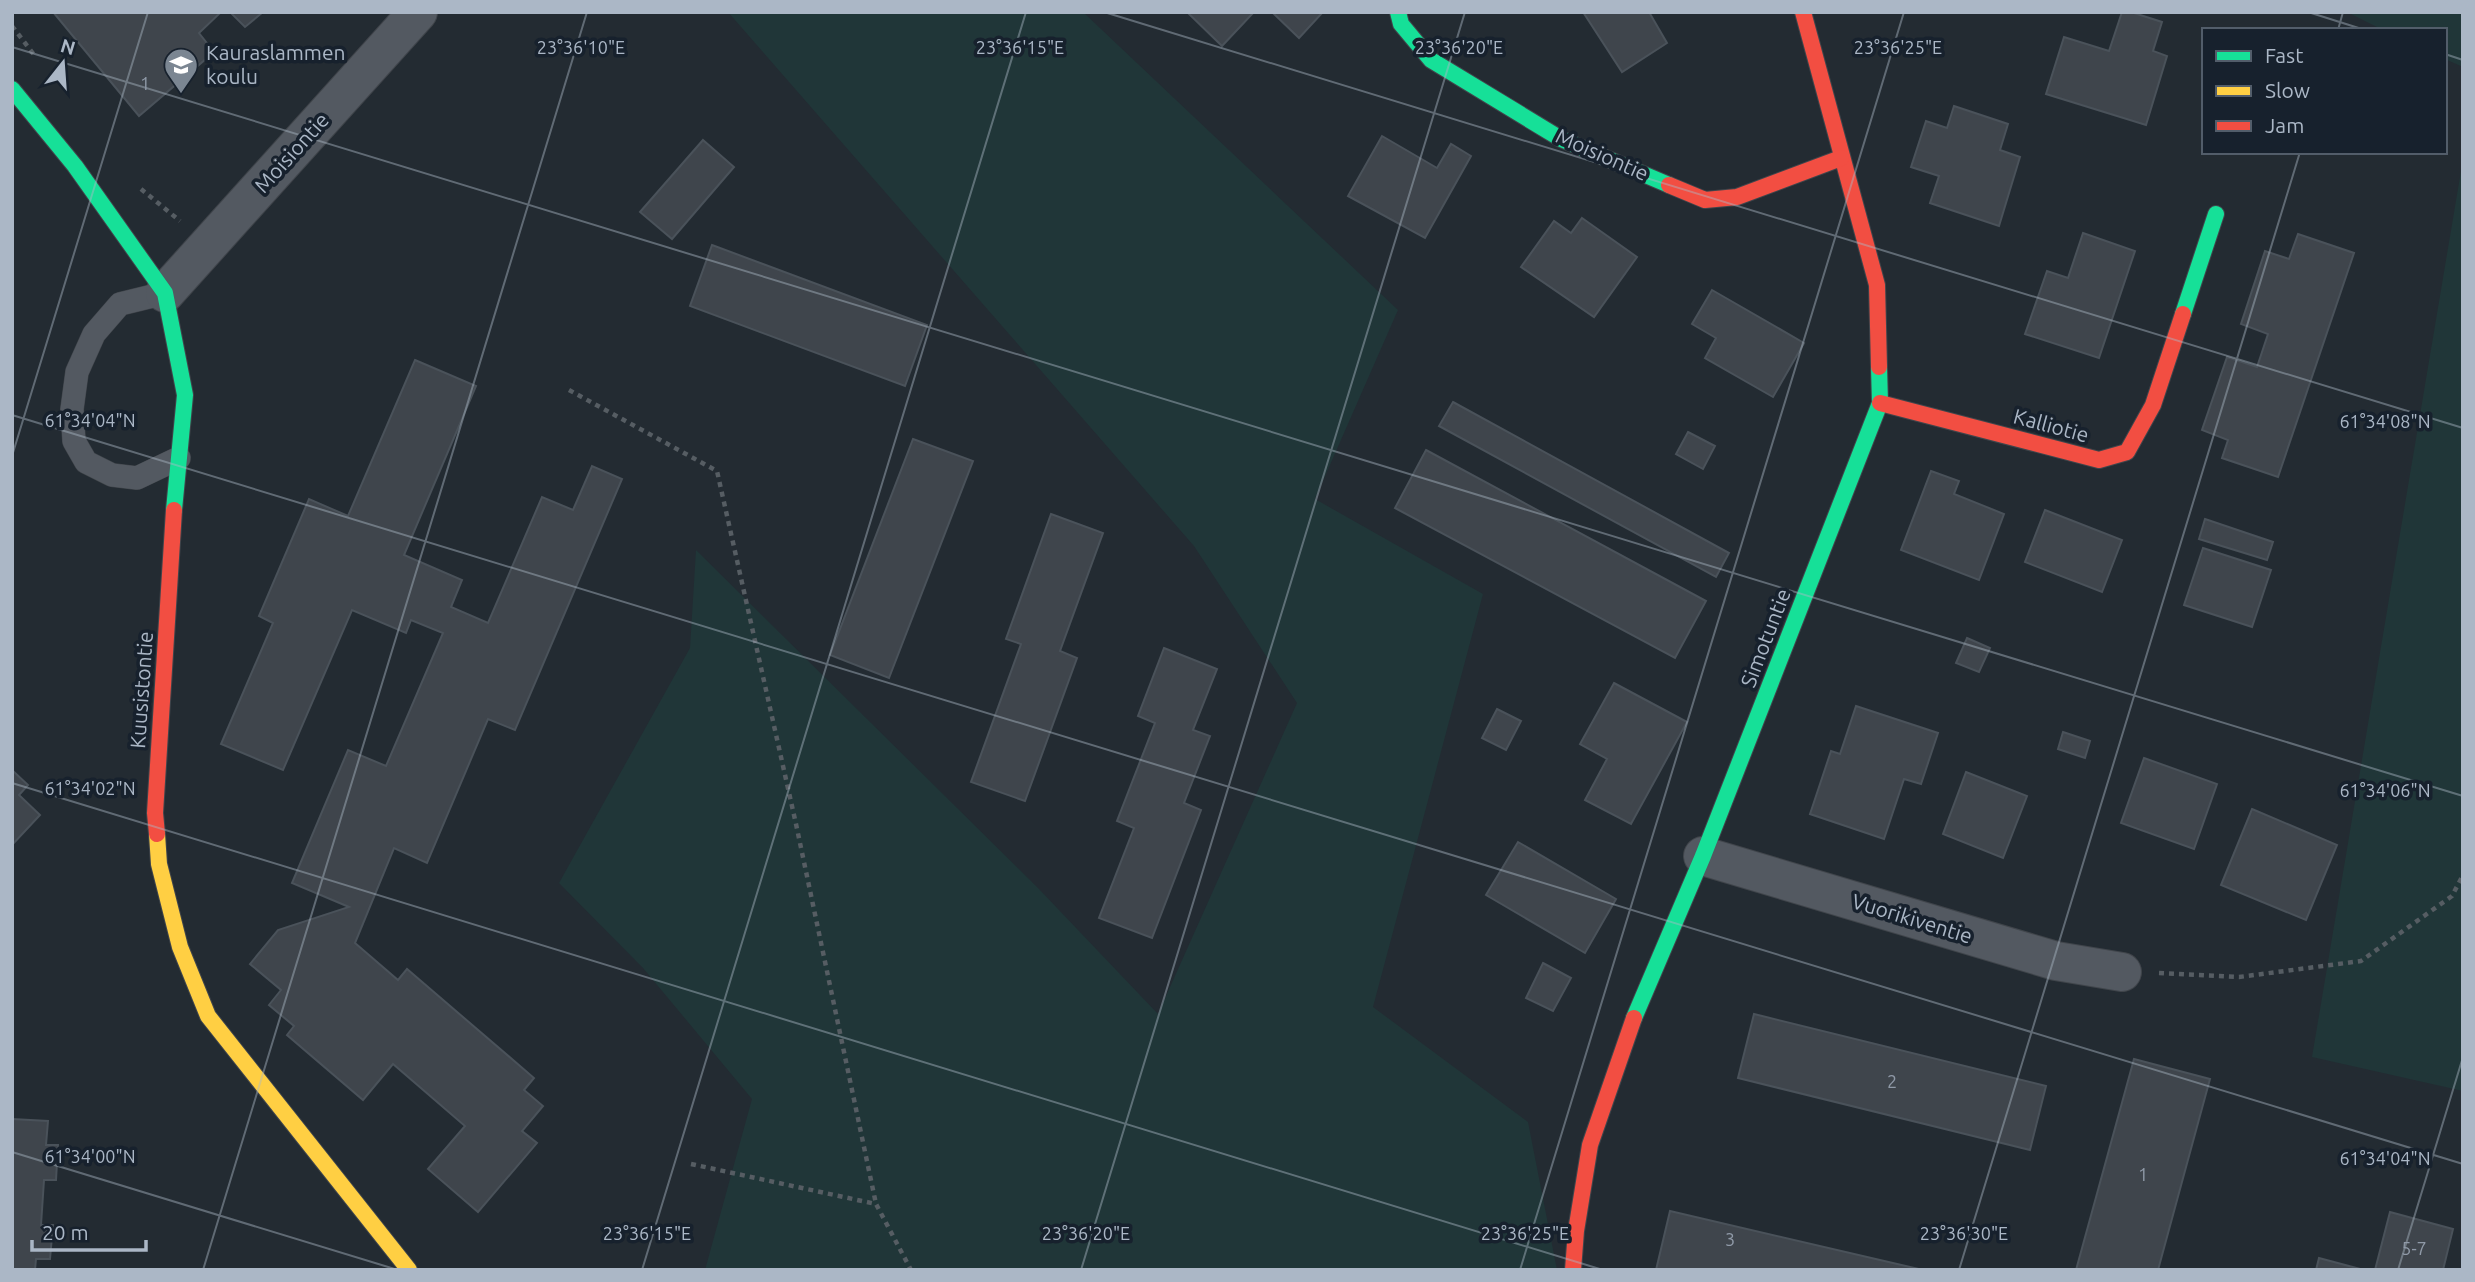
<svg xmlns="http://www.w3.org/2000/svg" width="2475" height="1282" font-family="Ubuntu,sans-serif">
  <style>
    .green { fill: #203638 }
    .building { fill: #3f454c; stroke: #4a525a; stroke-width: 2 }
    .lines { fill: none; stroke-linecap: round; stroke-linejoin: round }
    .lane-casing { stroke: #40454b; stroke-width: 24 }
    .street-casing { stroke: #40454b; stroke-width: 40 }
    .fast-casing { stroke: #40454b; stroke-width: 18 }
    .slow-casing { stroke: #40454b; stroke-width: 18 }
    .jam-casing { stroke: #40454b; stroke-width: 18 }
    .path { stroke: #565d63; stroke-width: 4.5; stroke-dasharray: 5 5; stroke-linecap: butt }
    .lane { stroke: #535961; stroke-width: 23 }
    .street { stroke: #535961; stroke-width: 38 }
    .fast { stroke: #16e098; stroke-width: 16 }
    .slow { stroke: #ffcf43; stroke-width: 16 }
    .jam { stroke: #f24e42; stroke-width: 16 }
    .ticks { fill: none; stroke: #abb7c6; stroke-width: 2; stroke-opacity: 0.45 }
    .labels { text-anchor: middle; stroke-width: 7; stroke-linejoin: round; paint-order: stroke }
    .number-label { font-size: 18px; fill: #909aa8 }
    .poi-label { font-size: 21px; fill: #abb7c6; stroke: #17212d; text-anchor: start }
    .street-label { font-size: 21px; fill: #abb7c6; stroke: #17212d }
    .ticks-label { font-size: 18px; text-anchor: middle; fill: #abb7c6; stroke: #17212d; stroke-width: 7; stroke-linejoin: round; paint-order: stroke }
  </style>
  <rect width="100%" height="100%" fill="#232b32"/>
  <!-- green -->
  <g class="green">
    <path d="M728,12h355l315,298 -83,189 168,95 -110,413 155,115 29,148h-852l47,-171 -109,-131 -84,-85 131,-235 6,-98 342,338 120,126 139,-311 -103,-157z"/>
    <path d="M2347,12h116v55l-18,-8v-29h-62z"/>
    <path d="M2463,159v932l-151,-34z"/>
  </g>
  <!-- building -->
  <g class="building">
    <path d="M53,12h168l-22,21 15,19 -75,64z"/>
    <path d="M230,12h33l-18,15z"/>
    <path d="M1187,12h67l-32,34z"/>
    <path d="M1272,12h51l-24,26z"/>
    <path d="M1583,12h66l18,31 -45,29z"/>
    <path d="M2122,12h9l31,10 -9,29 14,5 -21,69 -100,-31 18,-57 45,14z"/>
    <path d="M1954,106l54,18 -8,26 20,7 -21,69 -69,-23 9,-27 -28,-9 15,-46 21,7z"/>
    <path d="M1382,136l55,32 14,-24 20,12 -46,82 -77,-42z"/>
    <path d="M703,140l31,27 -62,72 -32,-27z"/>
    <path d="M1582,218l55,39 -43,60 -73,-50 33,-46 17,12z"/>
    <path d="M2083,233l52,18 -36,107 -74,-24 22,-63 21,7z"/>
    <path d="M2298,234l56,19 -76,224 -56,-19 6,-18 -26,-10 25,-73 30,10 11,-33 -27,-10 24,-73 24,8z"/>
    <path d="M712,245l215,80 -22,61 -215,-80z"/>
    <path d="M1712,290l92,53 -31,54 -68,-39 11,-20 -24,-14z"/>
    <path d="M415,360l61,26 -72,169 58,25 -11,27 37,16 54,-126 31,13 19,-44 30,13 -107,251 -27,-11 -61,144 -33,-15 -39,95 43,37 9,-11 127,109 -10,12 19,16 -21,25 15,12 -59,69 -50,-43 37,-43 -72,-62 -30,36 -76,-65 7,-9 -25,-21 12,-15 -31,-26 28,-34 71,-23 -57,-24 56,-133 38,16 57,-133 -32,-13 -5,13 -54,-23 -69,160 -62,-26 52,-121 -14,-7 50,-117 39,17z"/>
    <path d="M1453,402l276,151 -13,24 -277,-151z"/>
    <path d="M1688,432l27,14 -12,23 -27,-15z"/>
    <path d="M913,439l60,22 -84,217 -59,-23z"/>
    <path d="M1426,450l280,151 -31,57 -280,-150z"/>
    <path d="M1931,471l28,10 -5,13 50,20 -25,66 -78,-30z"/>
    <path d="M2045,510l77,30 -20,52 -77,-30z"/>
    <path d="M1051,514l52,19 -43,118 17,7 -52,143 -54,-19 50,-138 -15,-5z"/>
    <path d="M2205,519l68,23 -6,18 -68,-21z"/>
    <path d="M2203,548l68,22 -19,57 -68,-22z"/>
    <path d="M1967,638l23,10 -11,24 -23,-9z"/>
    <path d="M1164,648l53,21 -24,61 17,6 -26,67 17,7 -49,128 -53,-20 35,-90 -17,-7 38,-98 -17,-7z"/>
    <path d="M1614,683l73,39 -56,102 -46,-24 22,-41 -27,-15z"/>
    <path d="M1856,706l82,27 -17,51 -17,-5 -20,60 -74,-25 21,-63 9,3z"/>
    <path d="M1497,709l24,12 -15,29 -24,-12z"/>
    <path d="M2063,732l27,9 -5,17 -27,-9z"/>
    <path d="M2144,758l73,26 -23,65 -73,-26z"/>
    <path d="M12,770l16,15 -9,10 21,20 -28,30z"/>
    <path d="M1966,772l61,24 -24,62 -60,-24z"/>
    <path d="M2252,809l85,36 -31,75 -85,-35z"/>
    <path d="M1518,842l98,57 -31,54 -99,-58z"/>
    <path d="M1543,963l28,15 -18,33 -27,-13z"/>
    <path d="M1754,1014l292,72 -16,64 -292,-72z"/>
    <path d="M2134,1059l76,20 -52,191h-82z"/>
    <path d="M12,1119l36,2 -2,24h12l-2,35h-12l-3,45h12l-3,34h-14l-1,11h-23z"/>
    <path d="M1670,1211l253,59h-267z"/>
    <path d="M2390,1212l63,17 -10,41h-68z"/>
    <path d="M2319,1258l45,12h-48z"/>
  </g>
  <g class="lines">
    <!-- lane casing -->
    <g class="lane-casing">
      <path id="lane" d="M165,293l-45,11 -26,30 -17,38 -5,37 2,32 12,21 26,13 25,3 42,-20"/>
    </g>
    <!-- street casing -->
    <g class="street-casing">
      <g id="street">
        <path d="M165,293l253,-281"/>
        <path d="M1703,856l353,105 66,11"/>
      </g>
    </g>
    <!-- fast casing -->
    <g class="fast-casing">
      <g id="fast">
        <path d="M1398,12l3,12 30,36 130,79 108,46"/>
        <path d="M12,89l63,77 90,127 20,102 -11,115"/>
        <path d="M2183,314l33,-100"/>
        <path d="M1634,1018l69,-162 177,-453 -1,-36"/>
      </g>
    </g>
    <!-- slow casing -->
    <g class="slow-casing">
      <path id="slow" d="M157,834l2,30 21,83 28,69 201,254"/>
    </g>
    <!-- jam casing -->
    <g class="jam-casing">
      <g id="jam">
        <path d="M1803,12l74,273 2,82"/>
        <path d="M1669,185l36,15 32,-3 104,-39"/>
        <path d="M1880,403l219,57 28,-8 26,-47 30,-91"/>
        <path d="M157,834l-2,-21 19,-303"/>
        <path d="M1573,1270l3,-39 14,-86 44,-127"/>
      </g>
    </g>
    <!-- path -->
    <g class="path">
      <path d="M12,26l23,30"/>
      <path d="M141,189l39,32"/>
      <path d="M569,390l148,81 79,353 80,380"/>
      <path d="M2159,973l80,4 122,-16 91,-65 11,-21"/>
      <path d="M691,1164l185,40 35,66"/>
    </g>
    <!-- lane -->
    <use href="#lane" class="lane"/>
    <!-- street -->
    <use href="#street" class="street"/>
    <!-- fast -->
    <use href="#fast" class="fast"/>
    <!-- slow -->
    <use href="#slow" class="slow"/>
    <!-- jam -->
    <use href="#jam" class="jam"/>
  </g>
  <!-- ticks -->
  <path class="ticks" d="M1104,12l1359,416M2308,12l57,18M2338,30l5,-18M12,47l2451,749M2445,54l18,6M12,415l2451,749M12,456l136,-444M12,783l1591,487M12,1152l386,118M203,1270l384,-1258M642,1270l384,-1258M1081,1270l384,-1258M1520,1270l384,-1258M1959,1270l341,-1118M2398,1270l65,-213"/>
  <!-- icons -->
  <defs>
    <g id="school-pin" transform="scale(1.75)"><path d="M0 17L-7.5 6A9.5 9.5 0 1 1 7.5 6Z" fill="#7b8692" stroke="#17212d"/><path d="M0-5L7-2L0 1L-7-2ZM-4 1L0 2.5L4 1V4Q0 6-4 4Z" fill="#fff"/></g>
  </defs>
  <g fill-rule="evenodd">
    <use href="#school-pin" x="181" y="65"/>
  </g>
  <g class="labels">
    <!-- number labels -->
    <g class="number-label">
      <text x="145" y="90">1</text>
      <text x="1892" y="1088">2</text>
      <text x="2143" y="1181">1</text>
      <text x="1730" y="1246">3</text>
      <text x="2414" y="1255">5-7</text>
    </g>
    <!-- poi labels -->
    <g class="poi-label">
      <text x="206" y="60">Kauraslammen<tspan x="206" dy="24">koulu</tspan></text>
    </g>
    <!-- street labels -->
    <g class="street-label">
      <text transform="translate(292 153) rotate(-48)" y="7">Moisiontie</text>
      <text transform="translate(1602 155) rotate(24)" y="7">Moisiontie</text>
      <text transform="translate(2051 426) rotate(15)" y="7">Kalliotie</text>
      <text transform="translate(1766 638) rotate(-69)" y="7">Simotuntie</text>
      <text transform="translate(142 690) rotate(-86)" y="7">Kuusistontie</text>
      <text transform="translate(1912 919) rotate(17)" y="7">Vuorikiventie</text>
    </g>
  </g>
  <g class="ticks-label">
    <text x="581" y="54">23°36'10"E</text>
    <text x="1020" y="54">23°36'15"E</text>
    <text x="1459" y="54">23°36'20"E</text>
    <text x="1898" y="54">23°36'25"E</text>
    <text x="90" y="427">61°34'04"N</text>
    <text x="2385" y="428">61°34'08"N</text>
    <text x="90" y="795">61°34'02"N</text>
    <text x="2385" y="797">61°34'06"N</text>
    <text x="90" y="1163">61°34'00"N</text>
    <text x="2385" y="1165">61°34'04"N</text>
    <text x="647" y="1240">23°36'15"E</text>
    <text x="1086" y="1240">23°36'20"E</text>
    <text x="1525" y="1240">23°36'25"E</text>
    <text x="1964" y="1240">23°36'30"E</text>
  </g>
  <!-- border -->
  <rect width="2475" height="1282" fill="none" stroke="#abb7c6" stroke-width="28"/>
  <!-- legend -->
  <rect x="2202" y="28" width="245" height="126" fill="#17212d" stroke="#525d6a" stroke-width="2"/>
  <rect x="2216" y="51" width="35" height="10" fill="#16e098" stroke="#525d6a" stroke-width="2"/>
  <text x="2265" y="63" font-size="21" fill="#abb7c6">Fast</text>
  <rect x="2216" y="86" width="35" height="10" fill="#ffcf43" stroke="#525d6a" stroke-width="2"/>
  <text x="2265" y="98" font-size="21" fill="#abb7c6">Slow</text>
  <rect x="2216" y="121" width="35" height="10" fill="#f24e42" stroke="#525d6a" stroke-width="2"/>
  <text x="2265" y="133" font-size="21" fill="#abb7c6">Jam</text>
  <!-- north arrow -->
  <g transform="translate(63 63) rotate(17)" stroke="#17212d" stroke-width="5" paint-order="stroke">
  <path d="M0-5L12 26L0 18L-12 26Z" fill="#abb7c6"/>
  <text y="-10" font-size="19" font-weight="bold" text-anchor="middle" fill="#abb7c6">N</text>
  </g>
  <!-- scale -->
  <path d="M32 1240v10h114v-10" fill="none" stroke="#abb7c6" stroke-width="3.5"/>
  <text x="42" y="1240" font-size="21" fill="#abb7c6" stroke="#17212d" stroke-width="5" paint-order="stroke">20 m</text>
</svg>
